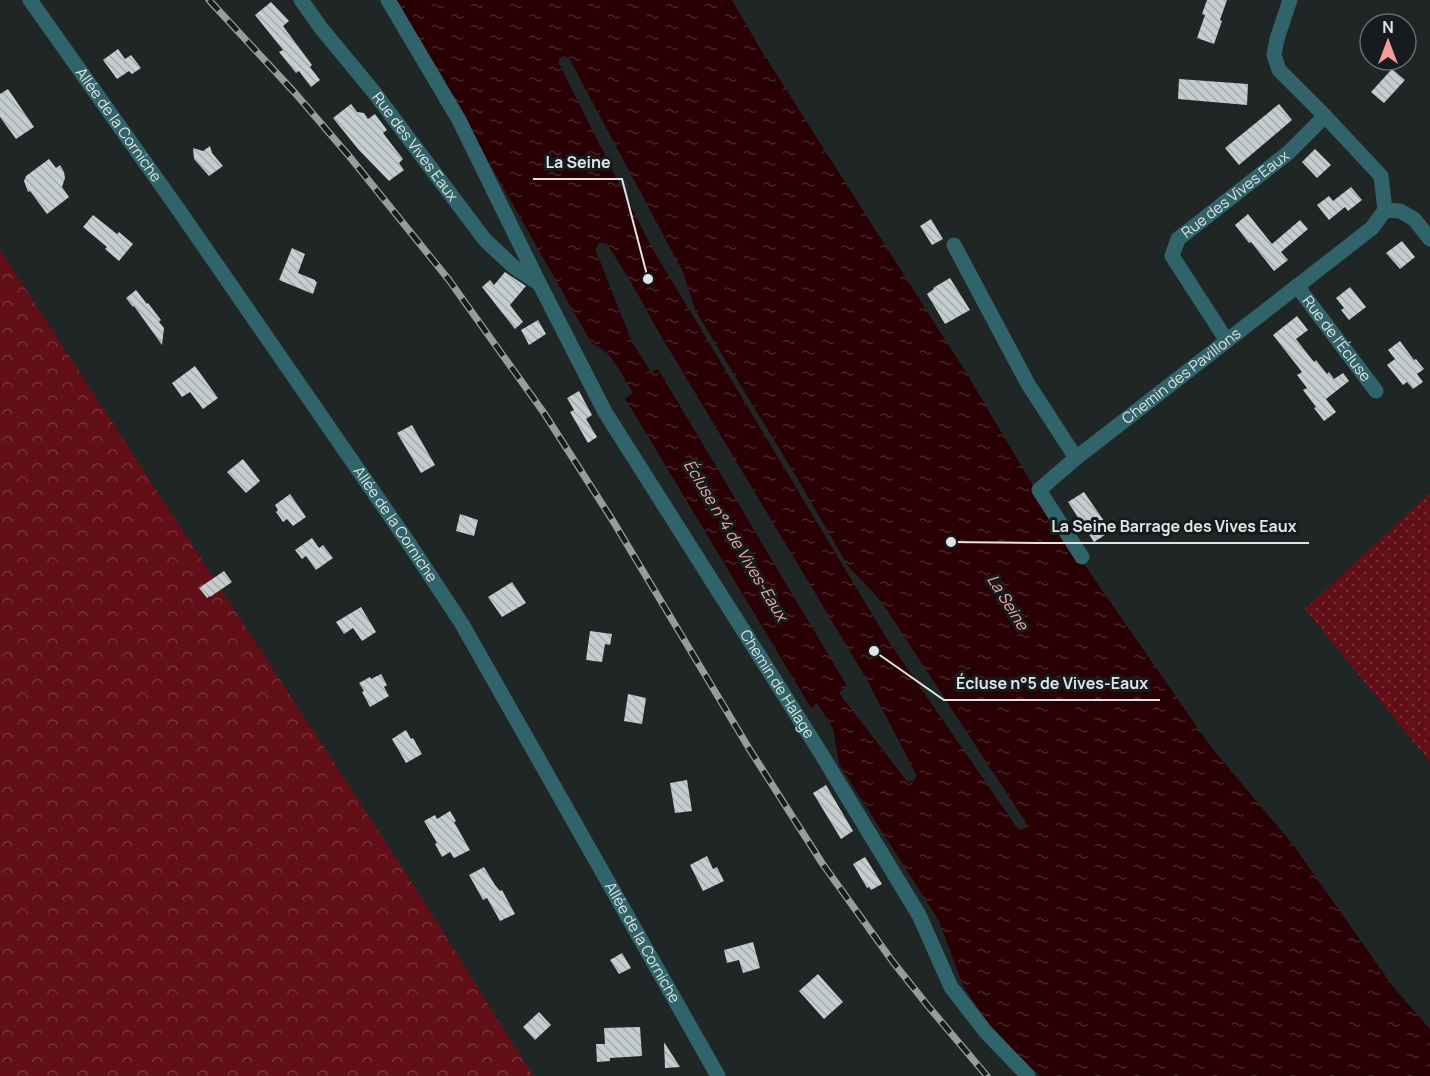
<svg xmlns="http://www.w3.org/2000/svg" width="1430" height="1076" font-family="Manrope,sans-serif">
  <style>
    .grass { fill: url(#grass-dots) }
    .forest { fill: url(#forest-crowns) }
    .water { fill: url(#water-ripples); fill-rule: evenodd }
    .building { fill: url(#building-back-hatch) }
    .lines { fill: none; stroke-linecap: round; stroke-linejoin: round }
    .minor { stroke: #31646a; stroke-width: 15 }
    .rail-casing { stroke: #979c9d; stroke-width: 7 }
    .rail { stroke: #161c1d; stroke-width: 4.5; stroke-dasharray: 14; stroke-linecap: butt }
    .labels { text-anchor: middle; stroke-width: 6; stroke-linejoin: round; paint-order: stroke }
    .street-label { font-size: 15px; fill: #e0e4e5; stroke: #161c1d }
    .water-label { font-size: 16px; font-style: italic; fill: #f4a7a4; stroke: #161c1d }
    .leader { fill: none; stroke: #e0e4e5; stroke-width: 2 }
    .callout-dot { fill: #e0e4e5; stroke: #161c1d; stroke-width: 2 }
    .callout-label { font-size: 16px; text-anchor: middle; font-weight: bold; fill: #e0e4e5; stroke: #161c1d; stroke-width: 6; stroke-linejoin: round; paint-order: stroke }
  </style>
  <defs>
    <pattern id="grass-dots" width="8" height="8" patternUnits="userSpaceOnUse" patternTransform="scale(1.5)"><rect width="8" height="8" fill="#630f18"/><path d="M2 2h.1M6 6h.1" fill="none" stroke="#793239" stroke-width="1.8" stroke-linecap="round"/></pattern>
    <pattern id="forest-crowns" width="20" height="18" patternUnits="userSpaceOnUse" patternTransform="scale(1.5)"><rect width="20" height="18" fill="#630f18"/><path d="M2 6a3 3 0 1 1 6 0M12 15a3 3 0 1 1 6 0" fill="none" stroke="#793239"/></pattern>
    <pattern id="water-ripples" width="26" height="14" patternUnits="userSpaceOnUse" patternTransform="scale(1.5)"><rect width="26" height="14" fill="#290003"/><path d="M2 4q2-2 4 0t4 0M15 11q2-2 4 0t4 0" fill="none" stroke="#482528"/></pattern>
    <pattern id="building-back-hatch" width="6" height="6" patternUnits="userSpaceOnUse" patternTransform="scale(1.5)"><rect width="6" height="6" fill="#c5cdce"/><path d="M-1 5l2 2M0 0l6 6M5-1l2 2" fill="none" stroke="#a4abac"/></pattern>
  </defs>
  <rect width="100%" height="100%" fill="#202626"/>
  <!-- grass -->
  <path class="grass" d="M1430,493v269l-125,-153z"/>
  <!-- forest -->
  <path class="forest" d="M0,250l420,645 113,181h-533z"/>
  <!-- water -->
  <path class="water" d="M397,0h335l29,50 206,324 85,144 159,229 83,99 100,142 36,41v47h-390l-47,-46 -30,-44 -24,-65 -100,-157 -6,-36 -16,-25 -6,5 -186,-310 8,-5c-9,-15 -23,-45 -41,-49zM564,56l5,2 114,214 12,38 102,168 51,88 33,35 144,220 1,3 -1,4 -3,2 -5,-2 -130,-189 -235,-391 -93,-184v-5zM599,243h3l5,1 24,38 27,49 208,347 50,96v3l-2,4 -6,1 -2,-2 -67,-87 8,-7 -189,-317 -7,3 -19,-30 -36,-91v-3z"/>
  <!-- building -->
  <g class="building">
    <path d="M1207,0h20l-7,20 2,1 -8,23 -17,-6 8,-23 -3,-1z"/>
    <path d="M271,2l18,19 -6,5 29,39 -2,2 10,13 -9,7 -12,-16 -3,2 -17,-21 4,-2 -28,-35z"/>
    <path d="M118,49l7,10 6,-4 10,13 -9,6 -3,-3 -12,8 -14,-19z"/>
    <path d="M1392,69l13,11 -21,23 -13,-11z"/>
    <path d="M1179,79l69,5 -1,21 -69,-6z"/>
    <path d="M8,89l26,38 -18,12 -16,-22v-23z"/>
    <path d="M351,104l6,8 7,1 4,6 7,-5 12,16 -4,3 20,26 -4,4 5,7 -15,11 -31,-32 -25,-31z"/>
    <path d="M1279,104l13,16 -53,45 -14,-17z"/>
    <path d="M210,146l2,7 11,13 -14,10 -15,-17 -1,-11 10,3z"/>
    <path d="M1315,149l16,16 -14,13 -15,-16z"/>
    <path d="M49,159l7,9 4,-3 4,7 1,6 -3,9 7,10 -22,17 -17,-23 -2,1 -4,-11 2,-5z"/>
    <path d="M1351,187l11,13 -14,11 -3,-4 -16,13 -12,-15 12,-9 4,5z"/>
    <path d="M1248,214l24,30 28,-24 8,9 -27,23 7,8 -14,11 -23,-29 -2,1 -14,-18z"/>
    <path d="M93,215l24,19 2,-2 14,12 -14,17 -14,-12 2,-2 -24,-20z"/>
    <path d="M931,219l12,20 -11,6 -12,-19z"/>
    <path d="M1402,241l13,16 -15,12 -14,-16z"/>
    <path d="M292,248l13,6 -7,19 17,7v1l2,1 -4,12 -34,-14z"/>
    <path d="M505,272l21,14 -16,19 13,17 -8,7 -33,-42 8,-7 4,5z"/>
    <path d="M950,278l20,32 -25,14 -18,-30 7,-5 -1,-1z"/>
    <path d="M1350,287l16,20 -17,13 -8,-10 3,-2 -8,-10z"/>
    <path d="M136,290l11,14 1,-1 13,17 -2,2 5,6 -2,17 -28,-39 -1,1 -7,-9z"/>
    <path d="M1297,316l11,14 -12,9 18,23 2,-2 11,14 2,-2 5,7 9,-6 6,8 -23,18 10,13 -12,9 -10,-13 2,-1 -13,-17 4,-2 -10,-13 5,-3 -29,-37z"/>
    <path d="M538,320l8,14 -17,11 -8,-15z"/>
    <path d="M1400,341l14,19 2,-1 8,10 -7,5 6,8 -10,7 -6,-7 -4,3 -16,-20 8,-6 -7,-9z"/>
    <path d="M195,366l23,32 -15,11 -13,-17 -8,5 -10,-14z"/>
    <path d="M579,391l13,24 -6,4 11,18 -9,6 -18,-31 4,-2 -7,-12z"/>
    <path d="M412,425l23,40 -14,8 -24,-40z"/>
    <path d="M243,459l17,22 -14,12 -19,-21z"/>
    <path d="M1084,492l27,39 -17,11 -26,-40z"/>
    <path d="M290,494l16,23 -13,9 -6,-7 -4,3 -7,-10 2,-2 -3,-5z"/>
    <path d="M460,514l18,6 -4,16 -18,-5z"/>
    <path d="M312,538l7,10 4,-3 10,13 -17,12 -10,-14 -4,3 -7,-9z"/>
    <path d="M224,571l8,11 -22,15v-1l-3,2 -8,-10z"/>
    <path d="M512,582l14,21 -24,14 -14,-20z"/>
    <path d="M361,607l15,25 -14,9 -9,-13 -9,6 -8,-12z"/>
    <path d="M590,631l22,3 -2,11 -5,-1 -3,18 -16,-2z"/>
    <path d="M381,674l6,11 -3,2 5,9 -19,11 -8,-15 2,-1 -5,-8 11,-6 1,2z"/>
    <path d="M628,694l18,4 -4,26 -18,-3z"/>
    <path d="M406,730l5,9 2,-1 9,16 -16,9 -14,-24z"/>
    <path d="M687,780l5,31 -17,2 -5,-30z"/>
    <path d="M826,785l27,46 -12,8 -28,-46z"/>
    <path d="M450,811l6,10 -2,1 16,28 -16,8 -4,-6 -8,5 -7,-13 2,-1 -13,-22 11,-6 2,4z"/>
    <path d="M707,856l6,13 4,-2 7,14 -21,10 -13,-26z"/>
    <path d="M865,857l17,27 -11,6 -2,-3 -2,1 -14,-24z"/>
    <path d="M484,867l11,18 5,6 2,-1 13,24 -15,7 -13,-23 -4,2 -14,-25z"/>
    <path d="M753,942l7,26 -17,5 -4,-13 -12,3 -3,-13z"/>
    <path d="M622,953l9,15 -12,6 -9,-14z"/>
    <path d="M818,974l25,28 -19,17 -25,-28z"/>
    <path d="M539,1012l12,13 -16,15 -12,-13z"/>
    <path d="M640,1027l2,29 -32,2v3l-13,1 -1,-18h9l-1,-16z"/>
    <path d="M664,1042l16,25 -15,1z"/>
  </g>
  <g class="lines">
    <!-- minor -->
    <g class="minor">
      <path id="s1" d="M30,0l153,216 225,326 54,82 256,452"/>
      <path id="s2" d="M301,0l20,28 52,63 112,149 29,27 23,15"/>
      <path id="s3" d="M388,0l71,120 80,163 66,129 212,335 102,168 32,72 34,44 43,45"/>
      <path d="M1290,0l-13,39 -3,16 5,15 46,46 56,60 4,34"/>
      <path d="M1385,210l15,1 14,8 16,20"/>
      <path d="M954,245l74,139 48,74"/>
      <path id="s4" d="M1297,286l79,105"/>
      <path id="s5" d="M1227,341l-55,-85 6,-17 110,-86 37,-37"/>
      <path id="s6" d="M1082,557l-43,-67 37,-32 296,-230 13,-18"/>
    </g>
    <!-- rail casing -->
    <g class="rail-casing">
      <path id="rail" d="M209,0l86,93 54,63 100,124 95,133 69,108 137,229 72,113 71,99 35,44 59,70"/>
    </g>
    <!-- rail -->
    <use href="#rail" class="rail"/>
  </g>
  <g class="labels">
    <!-- street labels -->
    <g class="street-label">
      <text dy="5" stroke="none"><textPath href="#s1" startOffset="153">Allée de la Corniche</textPath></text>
      <text dy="5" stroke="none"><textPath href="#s2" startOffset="186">Rue des Vives Eaux</textPath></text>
      <text dy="5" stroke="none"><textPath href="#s5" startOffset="192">Rue des Vives Eaux</textPath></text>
      <text dy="5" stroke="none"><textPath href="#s4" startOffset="66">Rue de l'Écluse</textPath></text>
      <text dy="5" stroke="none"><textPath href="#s6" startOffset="262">Chemin des Pavillons</textPath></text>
      <text dy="5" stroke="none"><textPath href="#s1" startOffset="639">Allée de la Corniche</textPath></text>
      <text dy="5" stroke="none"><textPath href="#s3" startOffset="788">Chemin de Halage</textPath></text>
      <text dy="5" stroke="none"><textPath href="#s1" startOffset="1125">Allée de la Corniche</textPath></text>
    </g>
    <!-- water labels -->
    <g class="water-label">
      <text transform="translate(736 540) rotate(59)" y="6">Écluse n°4 de Vives-Eaux</text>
      <text transform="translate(1008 602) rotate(58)" y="6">La Seine</text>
    </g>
  </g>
  <!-- callouts -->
  <path class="leader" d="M648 279L622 179H533M951 542L1039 543H1309M874 651L944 700H1160"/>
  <g class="callout-dot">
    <circle cx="648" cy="279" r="6"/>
    <circle cx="951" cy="542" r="6"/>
    <circle cx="874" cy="651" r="6"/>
  </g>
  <g class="callout-label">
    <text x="578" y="168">La Seine</text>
    <text x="1174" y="532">La Seine Barrage des Vives Eaux</text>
    <text x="1052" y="689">Écluse n°5 de Vives-Eaux</text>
  </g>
  <!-- north arrow -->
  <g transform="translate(1388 42)"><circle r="28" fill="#161c1d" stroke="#676c6d" stroke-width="1.5"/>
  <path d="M0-4.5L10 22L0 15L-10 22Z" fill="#f59b99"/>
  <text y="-9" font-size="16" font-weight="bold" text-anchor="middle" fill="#e0e4e5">N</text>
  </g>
</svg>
